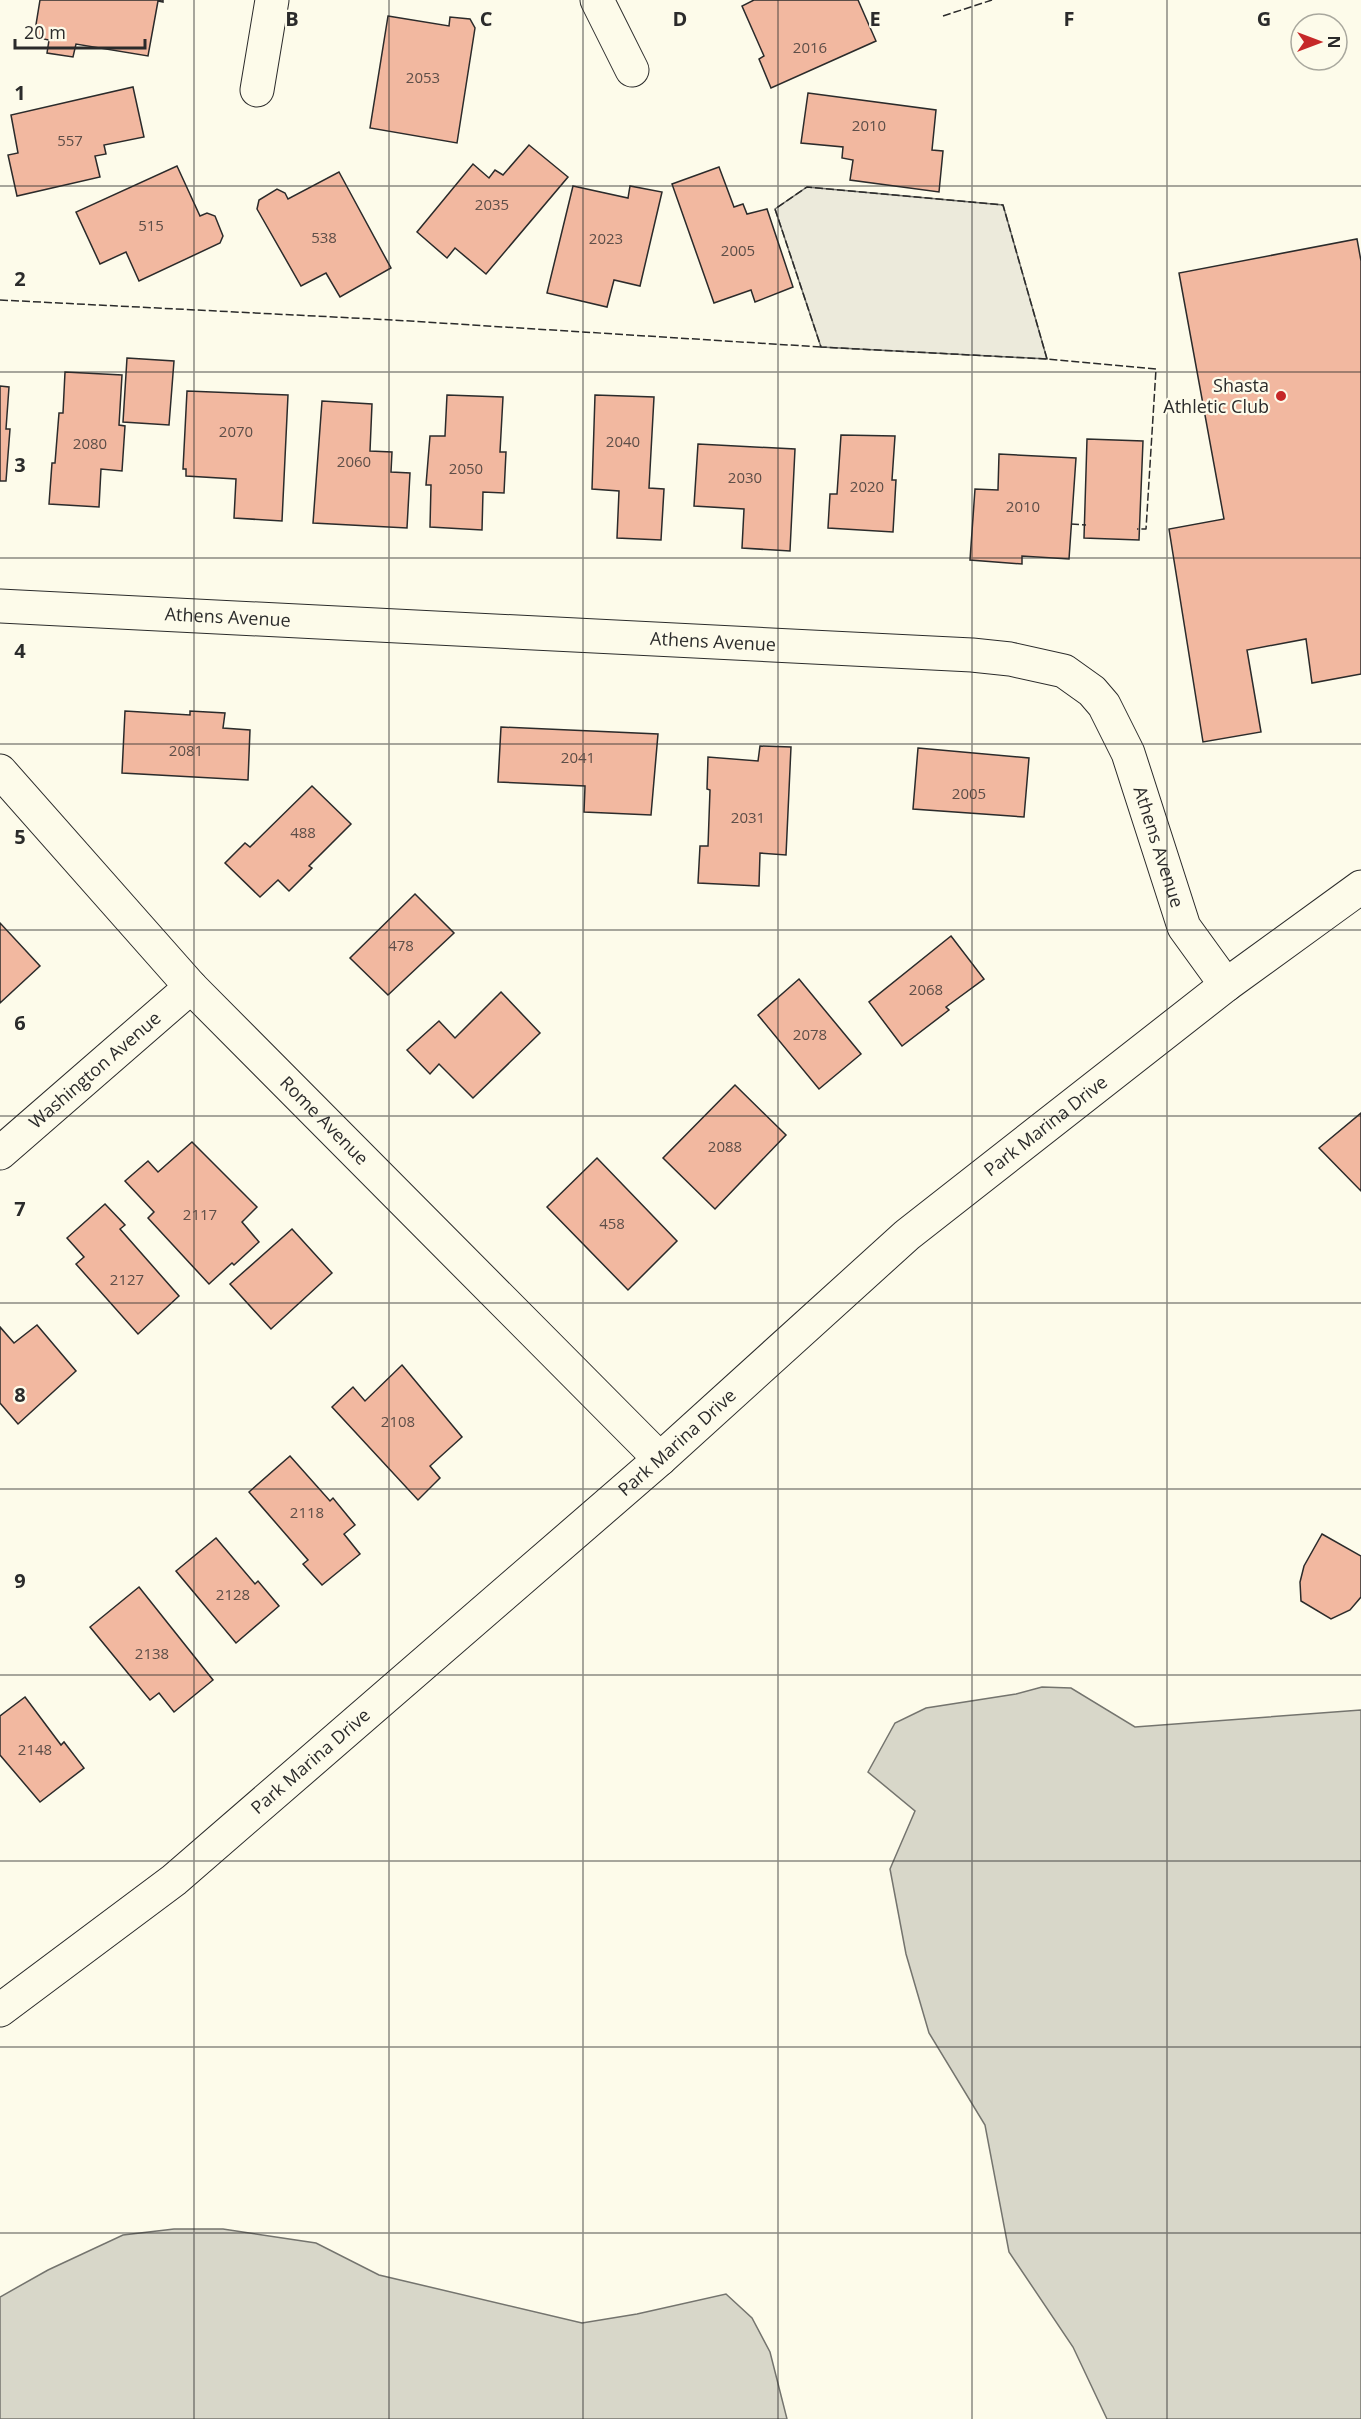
<svg xmlns="http://www.w3.org/2000/svg" width="1361" height="2419" font-family="'Open Sans',sans-serif">
  <style>
    .parking { fill: #eceadb; stroke: #74746e; stroke-width: 1.5 }
    .water { fill: #d8d7c9; stroke: #74746e; stroke-width: 1.5 }
    .building { fill: #f2b8a0; stroke: #2b2b2b; stroke-width: 1.5 }
    .lines { fill: none; stroke-linecap: round; stroke-linejoin: round }
    .minor-casing { stroke: #2b2b2b; stroke-width: 35 }
    .major-casing { stroke: #2b2b2b; stroke-width: 35 }
    .minor { stroke: #fdfbea; stroke-width: 33 }
    .major { stroke: #fdfbea; stroke-width: 33 }
    .fence { stroke: #2b2b2b; stroke-width: 1.5; stroke-dasharray: 8 3; stroke-linecap: butt }
    .grid { fill: none; stroke: #2b2b2b; stroke-width: 1.5; stroke-opacity: 0.55 }
    .poi-dot { fill: #c62828; stroke: #fdfbea; stroke-width: 2 }
    .labels { text-anchor: middle; stroke-width: 4.5; stroke-linejoin: round; paint-order: stroke }
    .number-label { font-size: 15px; fill: #5d4e48 }
    .poi-label { font-size: 18px; fill: #2b2b2b; stroke: #fdfbea; text-anchor: end }
    .street-label { font-size: 18px; fill: #2b2b2b; stroke: #fdfbea }
    .grid-label { font-size: 20px; text-anchor: middle; font-weight: bold; fill: #2b2b2b; stroke: #fdfbea; stroke-width: 4.5; stroke-linejoin: round; paint-order: stroke }
  </style>
  <rect width="100%" height="100%" fill="#fdfbea"/>
  <!-- parking -->
  <path class="parking" d="M807,187l196,18 44,154 -226,-12 -46,-138z"/>
  <!-- water -->
  <g class="water">
    <path d="M1042,1687l29,1 64,39 226,-17v709h-254l-34,-72 -64,-95 -24,-127 -56,-92 -23,-79 -16,-85 25,-58 -47,-39 27,-49 31,-15 90,-14z"/>
    <path d="M174,2229h49l93,14 63,32 203,48 55,-9 89,-20 26,24 18,34 17,67h-787v-122l48,-27 75,-35z"/>
  </g>
  <!-- building -->
  <g class="building">
    <path d="M40,0h123v2l-5,-1 -10,55 -72,-12 -3,13 -26,-4 2,-13 -15,-3z"/>
    <path d="M754,0h104l18,41 -105,47 -12,-29 5,-3 -22,-50z"/>
    <path d="M388,16l61,10 1,-9 20,2 5,9 -18,115 -87,-15z"/>
    <path d="M133,87l11,50 -40,8 2,9 -11,2 5,21 -83,19 -9,-41 10,-2 -7,-38z"/>
    <path d="M808,93l128,17 -4,40 11,1 -4,41 -89,-12 3,-20 -11,-2 1,-11 -42,-4z"/>
    <path d="M529,145l39,32 -82,97 -31,-26 -8,10 -30,-26 56,-68 16,14 6,-8 8,5z"/>
    <path d="M177,166l23,50 7,-3 8,3 8,20 -3,7 -81,38 -13,-29 -26,12 -24,-52z"/>
    <path d="M719,167l15,40 9,-3 4,10 20,-5 26,78 -38,15 -4,-12 -37,13 -42,-119z"/>
    <path d="M339,172l52,96 -51,29 -14,-24 -25,13 -44,-77 2,-9 18,-11 8,4 3,6z"/>
    <path d="M573,186l55,12 2,-12 32,6 -22,94 -26,-6 -7,27 -60,-14z"/>
    <path d="M1357,239l4,22v413l-49,9 -6,-44 -59,11 14,82 -58,10 -34,-213 55,-10 -45,-246z"/>
    <path d="M127,358l47,3 -5,64 -46,-3z"/>
    <path d="M65,372l57,3 -3,50 6,1 -3,45 -21,-2 -2,38 -50,-3 3,-41h3l4,-50h4z"/>
    <path d="M0,386l9,1 -3,42h4l-4,52h-6z"/>
    <path d="M187,391l101,4 -6,126 -48,-3 2,-39 -50,-3v-7h-3z"/>
    <path d="M447,395l56,2 -3,55h6l-2,41 -21,-1 -1,38 -52,-3 1,-42h-5l4,-49h15z"/>
    <path d="M595,395l59,2 -5,91 15,1 -3,51 -44,-2 2,-47 -27,-2z"/>
    <path d="M322,401l50,3 -2,47 22,1 -1,20 19,1 -3,55 -94,-5z"/>
    <path d="M841,435l54,1 -3,44h4l-3,52 -65,-4 2,-34h7z"/>
    <path d="M1087,439l56,2 -4,99 -55,-2z"/>
    <path d="M698,444l97,5 -5,102 -48,-3 2,-39 -50,-3z"/>
    <path d="M999,454l77,4 -7,101 -47,-3v8l-52,-4 5,-71 23,1z"/>
    <path d="M125,711l65,4v-4l35,2 -2,15 27,2 -2,50 -126,-7z"/>
    <path d="M501,727l157,7 -7,81 -67,-3 1,-26 -87,-4z"/>
    <path d="M760,746l31,1 -5,108 -26,-2 -1,33 -61,-3 2,-37h8l2,-56 -3,-1 1,-32 50,4z"/>
    <path d="M918,748l111,10 -5,59 -111,-8z"/>
    <path d="M312,786l39,38 -42,42 3,2 -23,23 -11,-11 -18,17 -35,-34 20,-20 5,4z"/>
    <path d="M415,894l39,39 -66,62 -38,-37z"/>
    <path d="M0,923l40,43 -40,37z"/>
    <path d="M951,936l33,43 -38,28 3,3 -47,36 -33,-44z"/>
    <path d="M799,979l62,75 -42,35 -61,-74z"/>
    <path d="M501,992l39,41 -67,65 -34,-34 -9,10 -23,-24 32,-29 16,17z"/>
    <path d="M735,1085l51,50 -71,74 -52,-51z"/>
    <path d="M1361,1113v78l-42,-43z"/>
    <path d="M192,1142l65,65 -15,15 17,20 -25,23 -2,-2 -23,21 -61,-66 6,-6 -29,-31 23,-20 10,11z"/>
    <path d="M597,1158l80,83 -49,49 -81,-83z"/>
    <path d="M105,1204l20,21 -5,4 59,67 -41,38 -62,-70 8,-7 -17,-19z"/>
    <path d="M292,1229l40,44 -61,56 -41,-45z"/>
    <path d="M37,1325l39,46 -58,53 -18,-21v-76l14,16z"/>
    <path d="M402,1365l60,72 -32,29 10,12 -22,22 -86,-93 21,-20 12,14z"/>
    <path d="M290,1456l40,45 3,-3 22,27 -11,9 16,20 -38,31 -19,-21 5,-4 -59,-68z"/>
    <path d="M1322,1534l39,22v41l-11,13 -19,9 -30,-18 -1,-19 4,-16z"/>
    <path d="M216,1538l39,46 3,-3 21,25 -43,37 -60,-72z"/>
    <path d="M139,1587l74,93 -39,32 -15,-19 -9,7 -60,-73z"/>
    <path d="M25,1697l36,48 3,-3 20,26 -44,34 -40,-47v-39z"/>
  </g>
  <g class="lines">
    <!-- minor casing -->
    <g class="minor-casing">
      <g id="minor">
        <path d="M597,0l35,70"/>
        <path d="M257,90l15,-90"/>
        <path id="s1" d="M0,606l972,49 38,4 54,12 28,20 12,14 24,48 56,174 42,58"/>
        <path id="s2" d="M0,771l191,216 469,472"/>
        <path id="s3" d="M0,1153l191,-166"/>
      </g>
    </g>
    <!-- major casing -->
    <g class="major-casing">
      <g id="major">
        <path id="s4" d="M0,2010l174,-130 486,-421 247,-224 319,-250 135,-98"/>
      </g>
    </g>
    <!-- minor -->
    <use href="#minor" class="minor"/>
    <!-- major -->
    <use href="#major" class="major"/>
    <!-- fence -->
    <g class="fence">
      <path d="M943,16l49,-16"/>
      <path d="M0,300l393,20 428,27"/>
      <path d="M1047,359l-44,-154 -196,-18 -32,22 46,138 226,12 109,10 -10,160h-9"/>
      <path d="M1071,524l15,1"/>
    </g>
  </g>
  <!-- grid -->
  <path class="grid" d="M194,0v2419M389,0v2419M583,0v2419M778,0v2419M972,0v2419M1167,0v2419M0,186h1361M0,372h1361M0,558h1361M0,744h1361M0,930h1361M0,1116h1361M0,1303h1361M0,1489h1361M0,1675h1361M0,1861h1361M0,2047h1361M0,2233h1361"/>
  <!-- markers -->
  <circle class="poi-dot" cx="1281" cy="396" r="6"/>
  <g class="labels">
    <!-- number labels -->
    <g class="number-label">
      <text x="810" y="53">2016</text>
      <text x="423" y="83">2053</text>
      <text x="869" y="131">2010</text>
      <text x="70" y="146">557</text>
      <text x="492" y="210">2035</text>
      <text x="151" y="231">515</text>
      <text x="324" y="243">538</text>
      <text x="606" y="244">2023</text>
      <text x="738" y="256">2005</text>
      <text x="236" y="437">2070</text>
      <text x="623" y="447">2040</text>
      <text x="90" y="449">2080</text>
      <text x="354" y="467">2060</text>
      <text x="466" y="474">2050</text>
      <text x="745" y="483">2030</text>
      <text x="867" y="492">2020</text>
      <text x="1023" y="512">2010</text>
      <text x="186" y="756">2081</text>
      <text x="578" y="763">2041</text>
      <text x="969" y="799">2005</text>
      <text x="748" y="823">2031</text>
      <text x="303" y="838">488</text>
      <text x="401" y="951">478</text>
      <text x="926" y="995">2068</text>
      <text x="810" y="1040">2078</text>
      <text x="725" y="1152">2088</text>
      <text x="200" y="1220">2117</text>
      <text x="612" y="1229">458</text>
      <text x="127" y="1285">2127</text>
      <text x="398" y="1427">2108</text>
      <text x="307" y="1518">2118</text>
      <text x="233" y="1600">2128</text>
      <text x="152" y="1659">2138</text>
      <text x="35" y="1755">2148</text>
    </g>
    <!-- poi labels -->
    <g class="poi-label">
      <text x="1269" y="392">Shasta<tspan x="1269" dy="21">Athletic Club</tspan></text>
    </g>
    <!-- street labels -->
    <g class="street-label">
      <text dy="6" stroke="none"><textPath href="#s1" startOffset="228">Athens Avenue</textPath></text>
      <text dy="6" stroke="none"><textPath href="#s1" startOffset="714">Athens Avenue</textPath></text>
      <text dy="6" stroke="none"><textPath href="#s1" startOffset="1272">Athens Avenue</textPath></text>
      <text dy="6" stroke="none"><textPath href="#s3" startOffset="126">Washington Avenue</textPath></text>
      <text dy="6" stroke="none"><textPath href="#s2" startOffset="477">Rome Avenue</textPath></text>
      <text dy="6" stroke="none"><textPath href="#s4" startOffset="1370">Park Marina Drive</textPath></text>
      <text dy="6" stroke="none"><textPath href="#s4" startOffset="884">Park Marina Drive</textPath></text>
      <text dy="6" stroke="none"><textPath href="#s4" startOffset="398">Park Marina Drive</textPath></text>
    </g>
  </g>
  <g class="grid-label">
    <text x="292" y="26">B</text>
    <text x="486" y="26">C</text>
    <text x="680" y="26">D</text>
    <text x="875" y="26">E</text>
    <text x="1069" y="26">F</text>
    <text x="1264" y="26">G</text>
    <text x="20" y="100">1</text>
    <text x="20" y="286">2</text>
    <text x="20" y="472">3</text>
    <text x="20" y="658">4</text>
    <text x="20" y="844">5</text>
    <text x="20" y="1030">6</text>
    <text x="20" y="1216">7</text>
    <text x="20" y="1402">8</text>
    <text x="20" y="1588">9</text>
  </g>
  <!-- north arrow -->
  <g transform="translate(1319 42) rotate(90)"><circle r="28" fill="#fdfbea" stroke="#a9a89e" stroke-width="1.5"/>
  <path d="M0-4.5L10 22L0 15L-10 22Z" fill="#c62828"/>
  <text y="-9" font-size="16" font-weight="bold" text-anchor="middle" fill="#2b2b2b">N</text>
  </g>
  <!-- scale -->
  <path d="M15 39v9h130v-9" fill="none" stroke="#2b2b2b" stroke-width="3"/>
  <text x="24" y="39" font-size="18" fill="#2b2b2b" stroke="#fdfbea" stroke-width="4.5" paint-order="stroke">20 m</text>
</svg>
